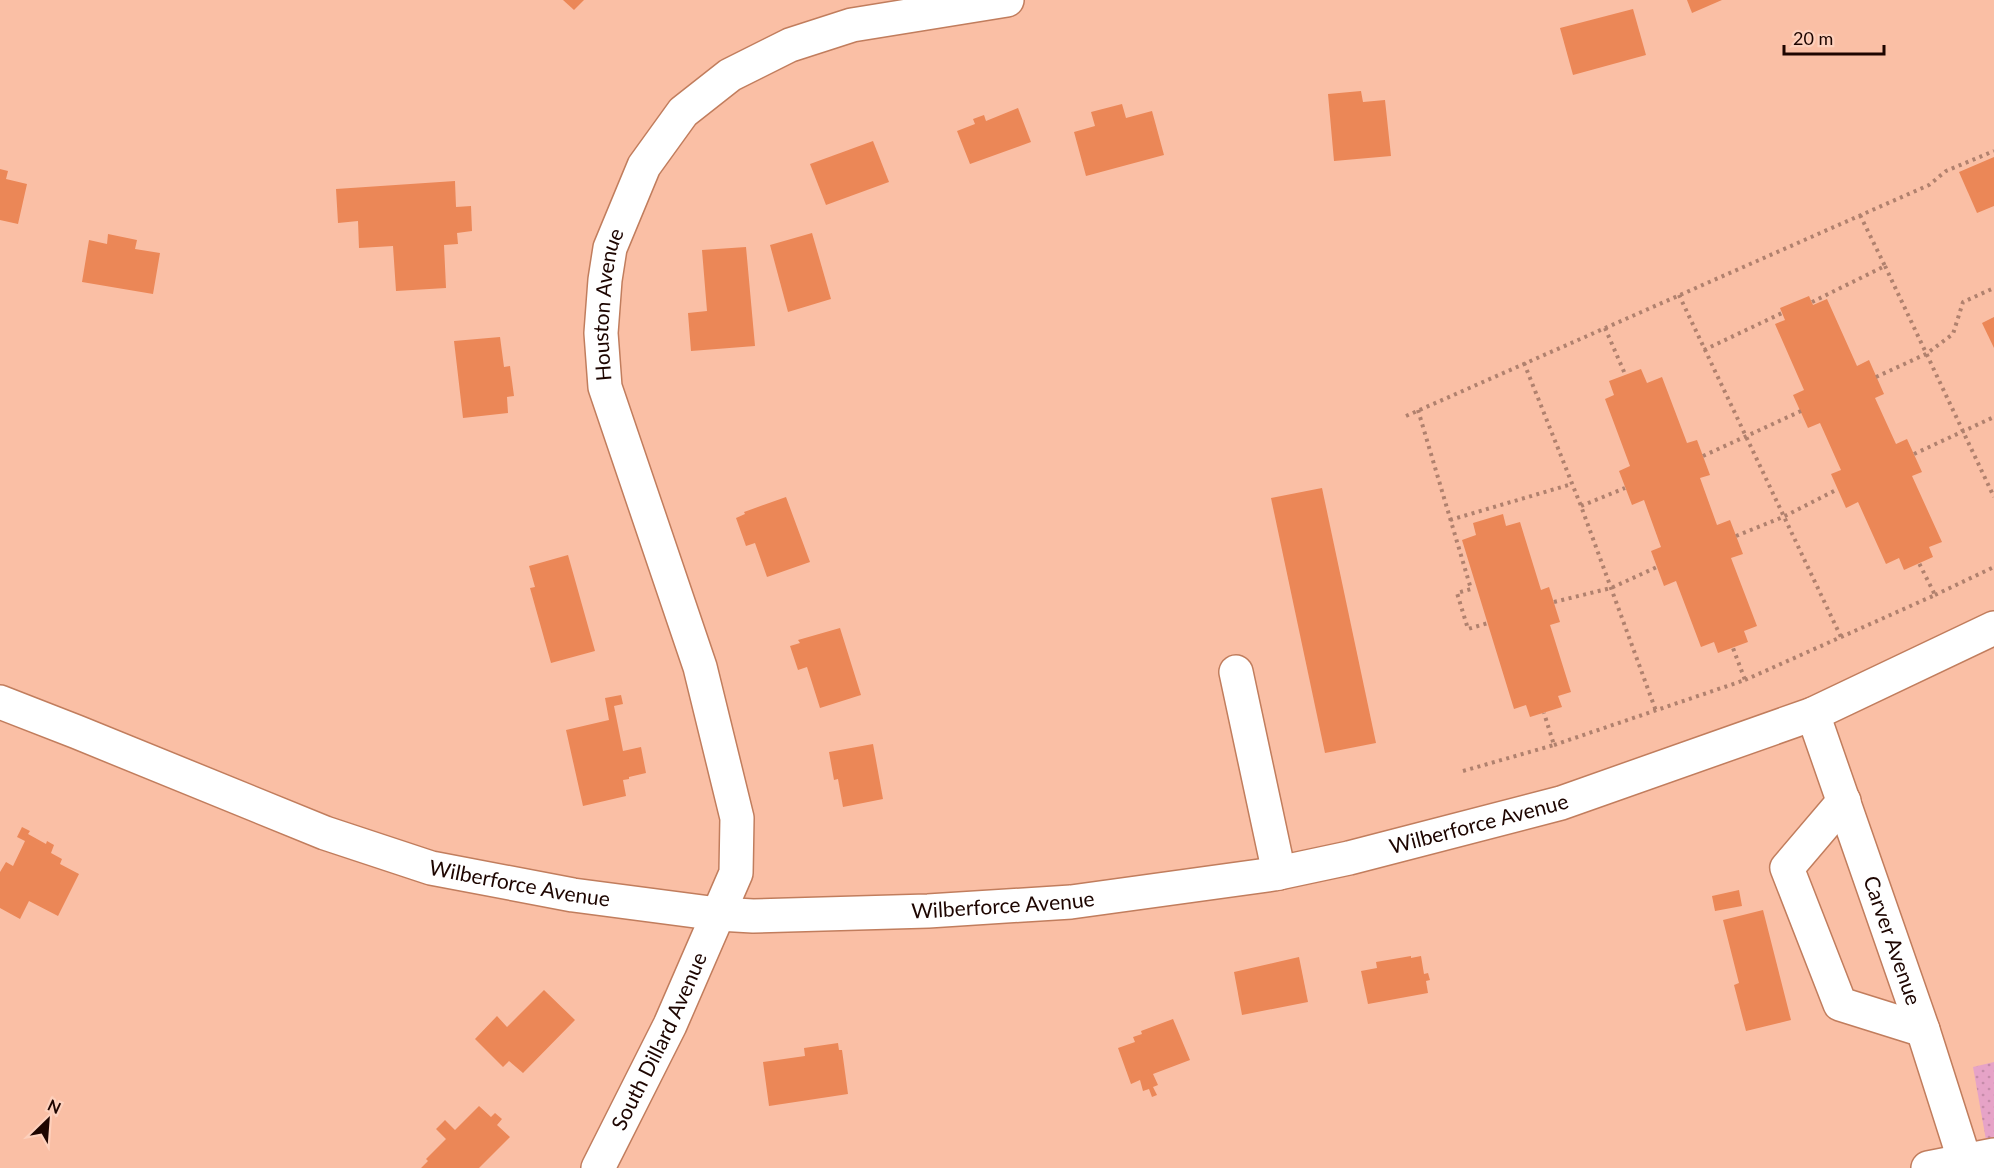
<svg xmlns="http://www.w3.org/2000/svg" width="1994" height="1168" font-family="Lato,sans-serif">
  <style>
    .park { fill: url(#park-dots) }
    .building { fill: #eb8757 }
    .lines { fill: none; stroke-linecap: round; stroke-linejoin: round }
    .minor-casing { stroke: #c17d5d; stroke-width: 36 }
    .path { stroke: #b0816e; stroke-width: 4; stroke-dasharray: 3 4.5; stroke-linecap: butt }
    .minor { stroke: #fff; stroke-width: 33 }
    .labels { text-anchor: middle; stroke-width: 6; stroke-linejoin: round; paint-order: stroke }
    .street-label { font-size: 21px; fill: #1d0500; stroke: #fdd0bc }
  </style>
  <defs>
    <pattern id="park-dots" width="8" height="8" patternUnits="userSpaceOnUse" patternTransform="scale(1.5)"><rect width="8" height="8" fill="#e6a3c7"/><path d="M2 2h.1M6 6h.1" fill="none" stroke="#c58ba9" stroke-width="1.8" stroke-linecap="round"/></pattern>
  </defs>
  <rect width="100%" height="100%" fill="#fabfa5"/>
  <!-- park -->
  <path class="park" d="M1994,1062v106h-3l-18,-101z"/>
  <!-- building -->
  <g class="building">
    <path d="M563,0h21l-10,10z"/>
    <path d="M1687,0h35l-30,13z"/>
    <path d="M1633,9l13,46 -73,20 -13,-47z"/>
    <path d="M1361,91l2,11 22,-2 6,56 -57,5 -6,-67z"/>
    <path d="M1122,104l4,14 26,-7 12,44 -78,21 -12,-44 21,-6 -4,-14z"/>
    <path d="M1018,108l13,34 -61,22 -13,-33 18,-7 -2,-5 11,-4 2,6z"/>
    <path d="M873,141l16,41 -63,23 -16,-41z"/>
    <path d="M1994,157v49l-17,7 -18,-41z"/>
    <path d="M0,169l8,2 -2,8 21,5 -9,40 -18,-4z"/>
    <path d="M455,181l1,26 15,-1 1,25 -15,2 1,11 -14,1 2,43 -50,3 -3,-45 -34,2 -1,-27 -20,2 -2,-34z"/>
    <path d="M812,233l19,66 -43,13 -18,-67z"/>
    <path d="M108,234l29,6 -2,9 25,4 -7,41 -71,-12 7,-42 18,4z"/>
    <path d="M746,247l9,99 -64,5 -3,-38 19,-2 -5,-61z"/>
    <path d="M1809,296l4,9 14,-6 30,67 12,-6 15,34 -9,4 21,46 11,-5 15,33 -10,4 30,66 -13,5 4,10 -29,13 -5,-12 -13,6 -28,-62 -12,6 -15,-34 10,-4 -21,-47 -12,5 -15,-33 11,-5 -29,-66 10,-4 -5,-12z"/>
    <path d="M1994,317v31l-12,-25z"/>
    <path d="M500,337l4,30 6,-1 4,30 -7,1 1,16 -45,5 -9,-77z"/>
    <path d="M1641,369l6,14 15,-6 25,66 10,-3 13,35 -10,3 17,47 13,-5 13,34 -12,4 26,68 -13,5 4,11 -30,11 -4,-11 -13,5 -25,-66 -12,5 -13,-35 10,-4 -17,-47 -12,5 -13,-34 11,-5 -25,-67 9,-4 -5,-14z"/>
    <path d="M1322,488l54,255 -51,10 -54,-255z"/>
    <path d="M786,497l24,65 -43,15 -12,-34 -9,3 -10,-28 9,-4 -1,-2z"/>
    <path d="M1503,514l3,12 14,-4 21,68 8,-3 11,35 -10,3 21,67 -13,4 4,11 -32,10 -4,-12 -12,4 -52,-169 14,-5 -3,-12z"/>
    <path d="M568,555l27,96 -44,12 -21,-75 5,-1 -6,-21z"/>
    <path d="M840,628l21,67 -41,13 -13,-41 -9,3 -8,-24 10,-3 -2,-3z"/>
    <path d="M621,695l2,9 -9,2 9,45 18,-4 5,26 -17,4v2l-6,1 3,16 -43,10 -17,-76 43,-10 -4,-22z"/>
    <path d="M873,744l10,55 -40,8 -5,-28 -4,1 -5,-28z"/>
    <path d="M22,827l8,4 -2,3 18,10 1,-3 7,4 -3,8 11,6 -2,5 19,10 -21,42 -29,-15 -9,18 -20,-11v-36l6,-10 7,4 12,-25 -8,-4z"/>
    <path d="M1739,890l3,16 -27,5 -3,-15z"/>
    <path d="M1763,910l28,110 -45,11 -12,-46 5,-2 -16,-63z"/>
    <path d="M1411,956v2l10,-2 3,18 4,-1 2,7 -4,1 2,12 -60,11 -7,-33 16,-3 -1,-6z"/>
    <path d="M1299,957l9,45 -66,13 -8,-43z"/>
    <path d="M544,990l31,30 -52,53 -14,-12 -6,6 -28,-28 22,-23 10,11z"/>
    <path d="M1173,1019l17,41 -37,14 5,11 -5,2 4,8 -5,2 -3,-8 -6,2 -3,-11 -9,4 -13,-36 17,-6 -2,-5 9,-3 -1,-3z"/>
    <path d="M838,1043l1,7h3l6,44 -79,12 -6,-44 42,-6 -1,-8z"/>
    <path d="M479,1106l12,11 4,-4 7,6 -5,6 13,12 -31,31h-58l7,-7 -2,-2 20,-20 -10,-10 9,-9 10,10z"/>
  </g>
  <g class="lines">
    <!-- minor casing -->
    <g class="minor-casing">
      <g id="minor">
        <path d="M1236,672l43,201"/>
        <path id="s1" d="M0,702l77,30 248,101 106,35 142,27 145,19 35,2 175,-5 143,-9 203,-28 75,-16 212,-55 252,-89 181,-86"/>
        <path id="s2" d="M1813,714l110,316 44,138"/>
        <path d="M1844,801l-57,67 53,136 83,26"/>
        <path id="s3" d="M598,1168l72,-143 66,-152 1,-55 -37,-151 -95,-280 -4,-54 4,-53 5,-32 34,-82 39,-54 47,-37 60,-30 62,-20 155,-25"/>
        <path d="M1928,1168l66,-13"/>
      </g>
    </g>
    <!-- path -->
    <g class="path">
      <path d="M1885,266l109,231"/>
      <path d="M1679,295l162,342"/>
      <path d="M1812,302l73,-36 -25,-51"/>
      <path d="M1605,328l20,46"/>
      <path d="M1704,350l78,-37"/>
      <path d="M1524,363l57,143 75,205"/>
      <path d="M1876,377l50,-23 27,-20 10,-32 31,-14"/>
      <path d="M1418,410l53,179 -14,4 11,36 20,-6"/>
      <path d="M1406,416l523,-231 17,-14 48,-20"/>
      <path d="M1914,454l80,-37"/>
      <path d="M1703,456l98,-45"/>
      <path d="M1581,506l44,-18"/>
      <path d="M1450,520l122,-36"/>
      <path d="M1736,536l47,-19 55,-28"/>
      <path d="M1935,595l59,-28"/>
      <path d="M1554,602l57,-14 46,-21"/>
      <path d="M1745,680l190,-85 -16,-32"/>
      <path d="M1554,745l191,-65 -12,-32"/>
      <path d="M1463,771l91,-26 -10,-32"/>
    </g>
    <!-- minor -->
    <use href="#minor" class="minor"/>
  </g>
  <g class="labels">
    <!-- street labels -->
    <g class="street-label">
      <text dy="7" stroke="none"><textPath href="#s3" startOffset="915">Houston Avenue</textPath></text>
      <text dy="7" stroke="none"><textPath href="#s1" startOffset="1522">Wilberforce Avenue</textPath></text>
      <text dy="7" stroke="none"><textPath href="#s1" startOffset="552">Wilberforce Avenue</textPath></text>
      <text dy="7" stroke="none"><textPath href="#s1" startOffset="1038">Wilberforce Avenue</textPath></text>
      <text dy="7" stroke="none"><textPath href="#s2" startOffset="240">Carver Avenue</textPath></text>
      <text dy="7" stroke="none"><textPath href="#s3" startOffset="141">South Dillard Avenue</textPath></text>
    </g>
  </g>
  <!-- north arrow -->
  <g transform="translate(48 1120) rotate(25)" stroke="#fdd0bc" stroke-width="4.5" paint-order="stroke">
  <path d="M0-4.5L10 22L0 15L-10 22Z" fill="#1d0500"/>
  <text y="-9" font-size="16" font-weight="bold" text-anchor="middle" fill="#1d0500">N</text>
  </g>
  <!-- scale -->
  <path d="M1784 45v9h100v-9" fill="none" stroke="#1d0500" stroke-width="3"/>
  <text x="1793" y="45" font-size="18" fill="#1d0500" stroke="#fdd0bc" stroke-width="4.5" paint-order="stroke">20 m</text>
</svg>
